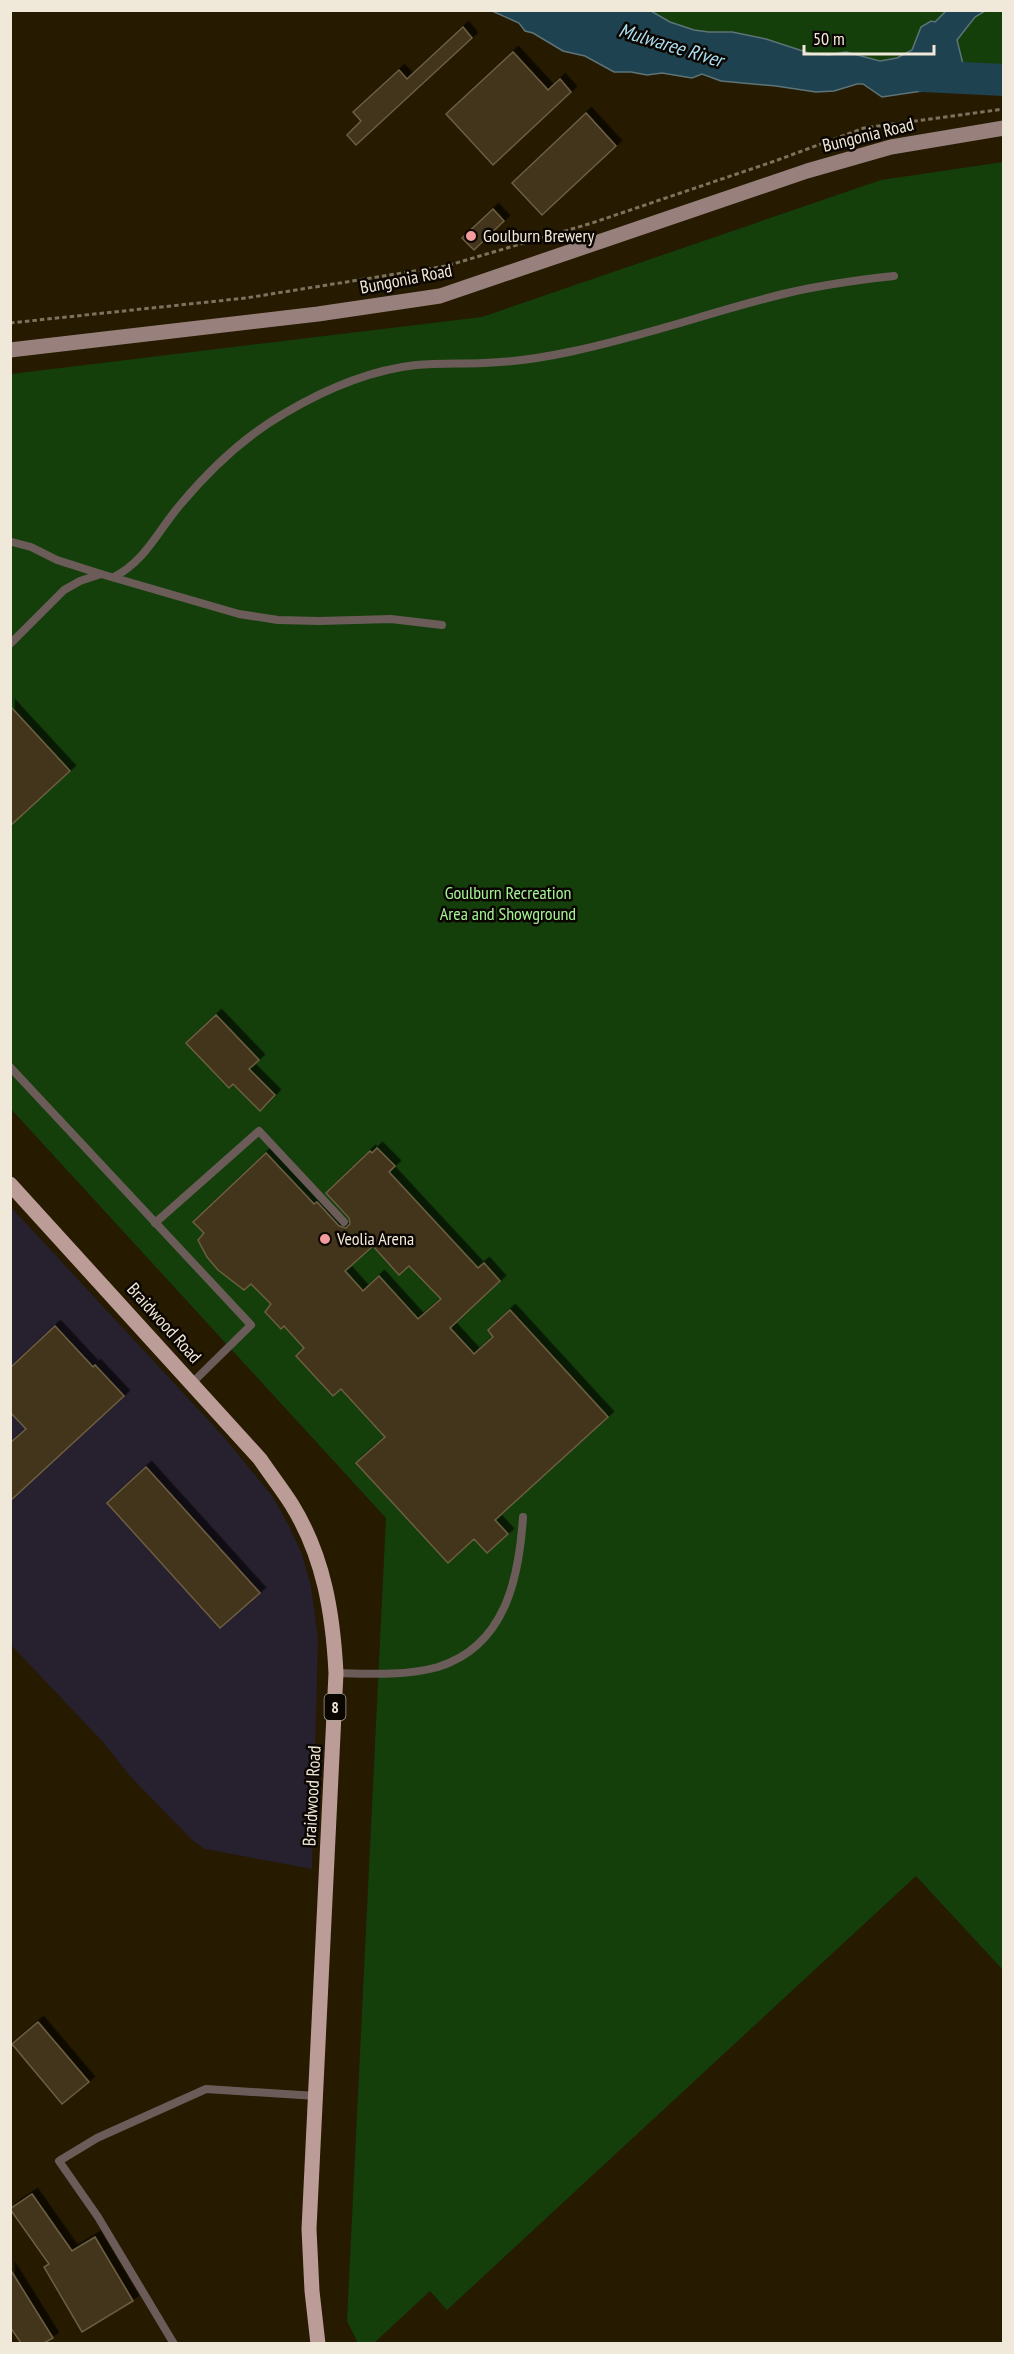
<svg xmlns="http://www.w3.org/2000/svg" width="1014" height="2354" font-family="'PT Sans Narrow',sans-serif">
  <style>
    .industrial { fill: #26202f }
    .green { fill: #143f0b }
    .water { fill: #1e424f; stroke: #5d7478; stroke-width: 1.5 }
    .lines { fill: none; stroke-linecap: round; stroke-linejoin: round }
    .river { stroke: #1e424f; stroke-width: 32 }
    .building { fill: #42341a; stroke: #6c5e42; stroke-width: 1.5; fill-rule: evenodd; filter: url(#shadow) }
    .path { stroke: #7c725d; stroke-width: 3; stroke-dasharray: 4.5 3; stroke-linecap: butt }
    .lane { stroke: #6b5c59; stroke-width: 8 }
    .secondary { stroke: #98807c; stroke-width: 15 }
    .primary { stroke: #bb9c97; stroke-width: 15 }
    .poi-dot { fill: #f49b9f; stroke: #0b0601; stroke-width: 2 }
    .labels { text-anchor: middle; stroke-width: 5; stroke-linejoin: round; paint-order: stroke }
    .shield { fill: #0b0601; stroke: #aba498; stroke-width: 1.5 }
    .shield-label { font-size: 16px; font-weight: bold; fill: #f0e8d9 }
    .street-label { font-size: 18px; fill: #f0e8d9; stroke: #0b0601 }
    .poi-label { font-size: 18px; fill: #f0e8d9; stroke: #0b0601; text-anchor: start }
    .park-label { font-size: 18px; fill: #a4f495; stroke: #0b0601 }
    .water-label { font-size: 20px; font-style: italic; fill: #abddf2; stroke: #0b0601 }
  </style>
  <defs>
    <filter id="shadow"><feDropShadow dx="5.5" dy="-5.5" stdDeviation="0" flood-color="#0009"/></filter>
  </defs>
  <rect width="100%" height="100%" fill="#261a01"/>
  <!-- industrial -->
  <path class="industrial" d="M10,1206l214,231 49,60 16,29 13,28 9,32 7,53 -6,230 -107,-20 -13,-9 -62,-64 -27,-34 -92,-97z"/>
  <!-- green -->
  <g class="green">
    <path d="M651,11h295l-11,12 -4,-2 -10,6 -9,23 -15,8 -17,3 -33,-9 -18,3 -17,-1 -46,-15 -34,-7h-23l-15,-2 -24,-8z"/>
    <path d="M985,11h18v59c-15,1 -26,1 -40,-6l-6,-24 18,-23z"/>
    <path d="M1003,162v1808l-87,-94 -469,434 -17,-19 -56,52h-16l-11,-22 39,-803 -375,-409v-735l471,-57 399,-137z"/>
  </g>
  <!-- water -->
  <path class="water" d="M492,11h159l19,11 24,8 15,2h23l34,7 46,15 17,1 17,-3 34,9 17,-3 15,-8 9,-23 10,-6 4,1 11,-11h39l-10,6 -18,23 6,24 -2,8 7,11 -8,6 -18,-1 -60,9 -19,-13h-6l-23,7 -18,1 -40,-6 -55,-5 -19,-7 -10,4 -30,-5 -15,2 -16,-3h-17l-29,-16 -22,-5 -30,-18 -8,-2 -6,-8z"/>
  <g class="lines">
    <!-- river -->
    <path class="river" d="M923,76l81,4"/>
  </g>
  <!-- building -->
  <g class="building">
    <path d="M463,27l9,11 -116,107 -9,-10 14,-14 -8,-9 46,-42 8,9z"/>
    <path d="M513,52l35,38 12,-11 11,13 -78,73 -47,-51z"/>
    <path d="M586,113l30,33 -74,69 -30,-32z"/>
    <path d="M493,209l11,12 -30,29 -12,-12z"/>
    <path d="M10,706l60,65 -60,55z"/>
    <path d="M216,1015l43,45 -10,9 26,26 -15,16 -27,-27 -4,4 -43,-45z"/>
    <path d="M377,1148l18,18 -6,6 89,96 6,-5 16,18 -50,47 24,26 19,-17 -5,-7 22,-20 98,107 -113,103 13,14 -21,19 -13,-14 -26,24 -92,-100 29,-26 -44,-48 -8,7 -37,-40 8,-8 -20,-22 -3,3 -16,-17 6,-8 -20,-20 -7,6 -26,-20 -11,-13 -9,-17 6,-7 -11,-11 73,-69 48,51 3,-2 22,24 7,2 4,-4 -1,-6 -23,-25 44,-42 2,2zM373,1246l26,29 10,-9 32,33 -23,20 -39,-43 -16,15 -18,-20z"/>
    <path d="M55,1326l38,41 2,-2 29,31 -114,105v-58l16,-14 -16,-17v-44z"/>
    <path d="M146,1467l114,126 -40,35 -113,-125z"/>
    <path d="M38,2022l51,60 -27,22 -50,-60z"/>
    <path d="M32,2194l40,57 23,-14 38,64 -51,31 -38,-65 5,-3 -39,-55z"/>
    <path d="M10,2269l43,69 -9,5h-23l-11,-16z"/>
  </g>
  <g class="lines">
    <!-- path -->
    <path class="path" d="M10,323l236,-25 200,-32 146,-43 183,-62 89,-33 140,-19"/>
    <!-- lane -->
    <g class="lane">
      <path d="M12,542l19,5 26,13 44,14 138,40 39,6 41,1 72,-2 51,6"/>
      <path d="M114,577c32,-17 43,-45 66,-72 30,-36 65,-69 105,-92 39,-23 86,-43 131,-48 23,-2 45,-1 68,-2 29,-1 57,-5 85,-11 73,-15 142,-40 214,-58 37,-9 74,-14 111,-18"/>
      <path d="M10,644l54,-54 16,-9 21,-7"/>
      <path d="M10,1067l241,258 -59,58"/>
      <path d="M155,1223l104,-92 85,91"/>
      <path d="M336,1673c33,1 70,3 102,-6 67,-21 81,-88 85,-150"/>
      <path d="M174,2344l-76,-127 -39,-56 38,-23 109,-49 110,7"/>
    </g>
    <!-- secondary -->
    <path class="secondary" d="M10,350l308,-36 122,-18 367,-125 84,-24 113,-19"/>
    <!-- primary -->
    <path class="primary" d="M10,1184l250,275c10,15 22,30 32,46 32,52 41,109 44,168l-27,556 3,62 6,53"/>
  </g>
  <!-- markers -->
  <g class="poi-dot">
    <circle cx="471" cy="236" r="6"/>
    <circle cx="325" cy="1239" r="6"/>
  </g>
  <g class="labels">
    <!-- shield labels -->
    <rect class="shield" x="324.5" y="1694" width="21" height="26" rx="4.5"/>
    <g class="shield-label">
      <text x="335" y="1713">8</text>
    </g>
    <!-- street labels -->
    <g class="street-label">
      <text transform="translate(868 135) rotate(-14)" y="6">Bungonia Road</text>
      <text transform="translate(406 279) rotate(-11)" y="6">Bungonia Road</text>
      <text transform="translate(164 1323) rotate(48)" y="6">Braidwood Road</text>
      <text transform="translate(312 1796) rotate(-87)" y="6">Braidwood Road</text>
    </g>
    <!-- poi labels -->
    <g class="poi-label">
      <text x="483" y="242">Goulburn Brewery</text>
      <text x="337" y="1245">Veolia Arena</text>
    </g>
    <!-- park labels -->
    <g class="park-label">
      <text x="508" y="899">Goulburn Recreation<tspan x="508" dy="21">Area and Showground</tspan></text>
    </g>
    <!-- water labels -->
    <g class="water-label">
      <text transform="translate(671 45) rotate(17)" y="7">Mulwaree River</text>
    </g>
  </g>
  <!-- border -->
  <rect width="1014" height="2354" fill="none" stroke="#f0e8d9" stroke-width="24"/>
  <!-- scale -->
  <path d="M804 45v9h130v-9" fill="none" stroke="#f0e8d9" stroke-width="3"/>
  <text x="813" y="45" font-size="18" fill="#f0e8d9" stroke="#0b0601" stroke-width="4.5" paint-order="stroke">50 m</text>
</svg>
